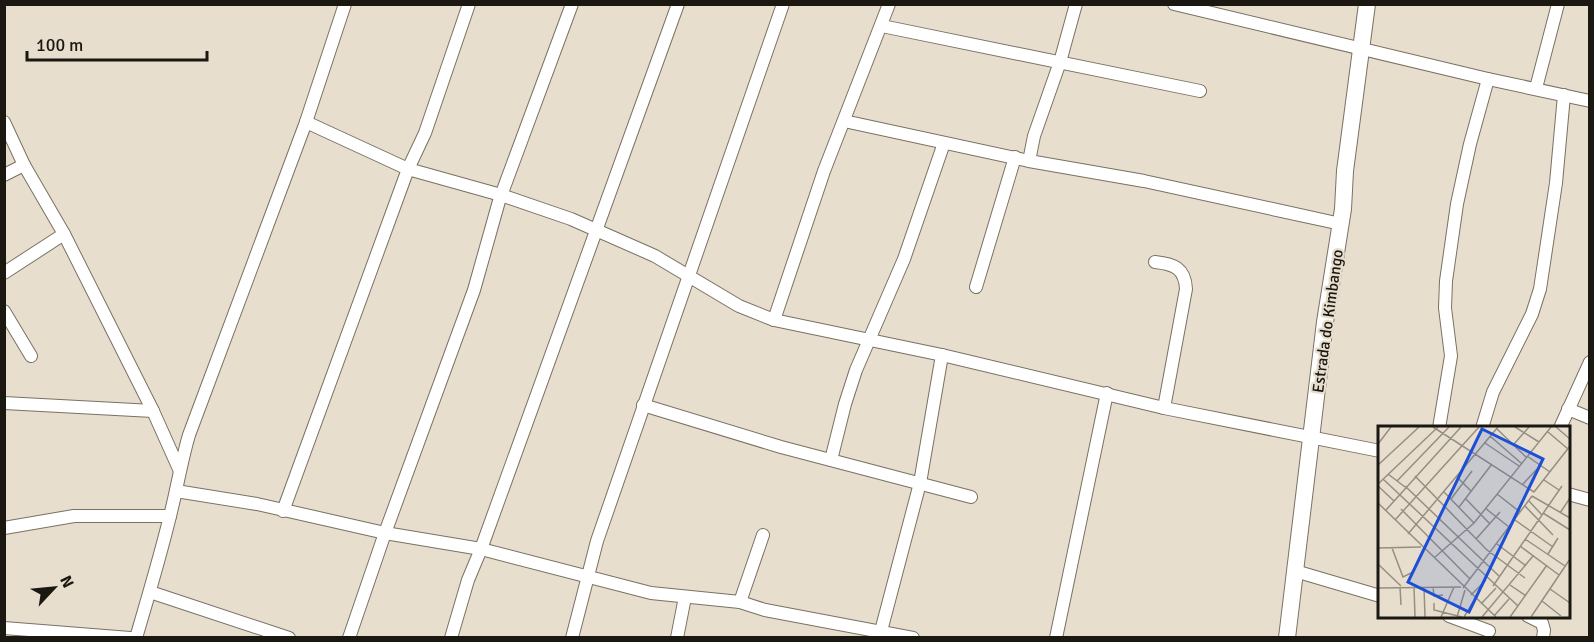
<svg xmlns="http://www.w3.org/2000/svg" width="1594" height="642" font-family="Signika,sans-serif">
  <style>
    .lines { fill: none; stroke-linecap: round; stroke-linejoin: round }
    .street-casing { stroke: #797163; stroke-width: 14 }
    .secondary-casing { stroke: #797163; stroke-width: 18 }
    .street { stroke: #fff; stroke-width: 12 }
    .secondary { stroke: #fff; stroke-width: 16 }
    .labels { text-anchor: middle; stroke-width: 4.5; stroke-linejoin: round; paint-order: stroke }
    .street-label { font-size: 16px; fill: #1b1812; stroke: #e7dece }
    .inset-road { fill: none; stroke: #958f83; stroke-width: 1.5 }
    .view { fill: #1d4ed8; fill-opacity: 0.15; stroke: #1d4ed8; stroke-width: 3 }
    .inset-edge { fill: none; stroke: #1b1812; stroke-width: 3 }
  </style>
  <rect width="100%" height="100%" fill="#e7dece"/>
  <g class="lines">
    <!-- street casing -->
    <g class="street-casing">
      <g id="street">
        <path d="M1174,4l314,75 102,22"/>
        <path d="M882,26l318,65"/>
        <path d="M1536,88l22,-84"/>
        <path d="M844,121l185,40 115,20 197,43"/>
        <path d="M4,122l20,43 40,69 89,177 26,58"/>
        <path d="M306,122l102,47 93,26 70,24 84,37 84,50 35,14 168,35 222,53 216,43"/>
        <path d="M1029,161l5,-25 26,-74 16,-58"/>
        <path d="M4,175l20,-10"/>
        <path d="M1155,262c19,2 30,6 31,27l-22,119"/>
        <path d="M4,273l60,-39"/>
        <path d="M976,287l39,-130"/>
        <path d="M4,311l27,45"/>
        <path d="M774,320l50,-149 65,-167"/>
        <path d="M4,403l149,8"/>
        <path d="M643,405l138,42 190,50"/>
        <path d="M1568,409l22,9"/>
        <path d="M1439,428l12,-72 -6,-48 1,-27 11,-77 13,-60 18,-65"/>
        <path d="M1482,428l11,-36 39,-78 8,-25 16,-106 8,-88"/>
        <path d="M1560,428l30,-66"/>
        <path d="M831,460l14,-56 11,-34 48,-111 40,-116"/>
        <path d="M176,491l81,13 128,29 96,16 170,44 89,9 25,8 148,28"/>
        <path d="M1568,494l22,6"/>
        <path d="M283,511l125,-342 17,-36 44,-129"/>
        <path d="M4,528l70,-12h96"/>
        <path d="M1295,571l85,25"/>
        <path d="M150,592l139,46"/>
        <path d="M740,602l23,-67"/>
        <path d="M1449,616l40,15"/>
        <path d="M1528,616l14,7 2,7 -1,8"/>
        <path d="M4,628l126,10"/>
        <path d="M881,631l39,-148 22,-128"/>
        <path d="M136,638c12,-41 24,-81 34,-122 7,-27 11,-54 19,-81l117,-313 39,-118"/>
        <path d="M349,638l36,-105 89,-243 25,-89 73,-197"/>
        <path d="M451,638l17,-58 13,-31 197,-545"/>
        <path d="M572,638l25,-97 186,-537"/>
        <path d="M677,638l8,-41"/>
        <path d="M1056,638l51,-245"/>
      </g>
    </g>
    <!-- secondary casing -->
    <g class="secondary-casing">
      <path id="secondary" d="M1287,638l38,-316 18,-113 2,-38 22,-167"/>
    </g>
    <!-- street -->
    <use href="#street" class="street"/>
    <!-- secondary -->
    <use href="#secondary" class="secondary"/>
  </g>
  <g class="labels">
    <!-- street labels -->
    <g class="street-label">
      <text transform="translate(1327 321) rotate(-82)" y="6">Estrada do Kimbango</text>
    </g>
  </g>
  <!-- overview -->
  <g transform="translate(1378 426)">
    <rect width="192" height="192" fill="#e7dece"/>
    <path class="inset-road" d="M55,1l101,65M137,1l24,15M178,1l14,12M118,2l30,29M170,6l20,17M112,10l31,27M107,17l34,23M0,18l13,-17M136,18l15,-17M149,30l23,16M0,39l41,-38M10,48l17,13M37,50l72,74 38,28M79,51l14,14M5,53l135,127M166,54l15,10M19,55l52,-54M0,58l60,-57M145,58l14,-15M0,60l16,15M27,60l95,91M66,66l30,31M156,66l36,-46M119,68l23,18M154,70l38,22M87,72l25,26M73,73l21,-28M151,75l13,14M0,77l118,114M147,80l28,29M81,81l33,-43M107,82l24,19M23,83l69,70M8,84l75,-83M165,87l27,17M182,87l10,-15M17,94l84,-93M137,94l38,27M30,108l90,-107M98,113l24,-27M147,113l40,27M119,118l29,22M142,120l39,29M0,122l43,-1M14,122l11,29 10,-5M170,128l10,-16M56,132l40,-35 77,-96M0,138l23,22M132,159l16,11M115,160l69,-100M22,161l1,18M36,161l1,30M46,161l1,30M55,161l1,9 9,-1M0,162l83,-1M85,162l69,-92M172,163l20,14M93,169l15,-15M164,175l19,15M56,177v7l28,7M103,178l15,-16M116,190l15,-17M63,191l13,-30M79,191l8,-27M86,191l11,-18M104,191l51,-61M132,191l37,-52M153,191l39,-58"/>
    <path class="view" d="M104,3l61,30 -74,153 -61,-30z"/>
    <rect width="192" height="192" class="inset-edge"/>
  </g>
  <!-- border -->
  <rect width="1594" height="642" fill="none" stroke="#1b1812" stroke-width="12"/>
  <!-- north arrow -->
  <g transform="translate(54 588) rotate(64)" stroke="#e7dece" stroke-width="4.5" paint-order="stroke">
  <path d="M0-4.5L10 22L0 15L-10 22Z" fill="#1b1812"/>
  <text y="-9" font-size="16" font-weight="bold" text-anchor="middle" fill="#1b1812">N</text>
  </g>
  <!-- scale -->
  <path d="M27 51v9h180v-9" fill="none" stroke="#1b1812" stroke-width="3"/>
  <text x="36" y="51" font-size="18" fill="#1b1812" stroke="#e7dece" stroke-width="4.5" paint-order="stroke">100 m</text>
</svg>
